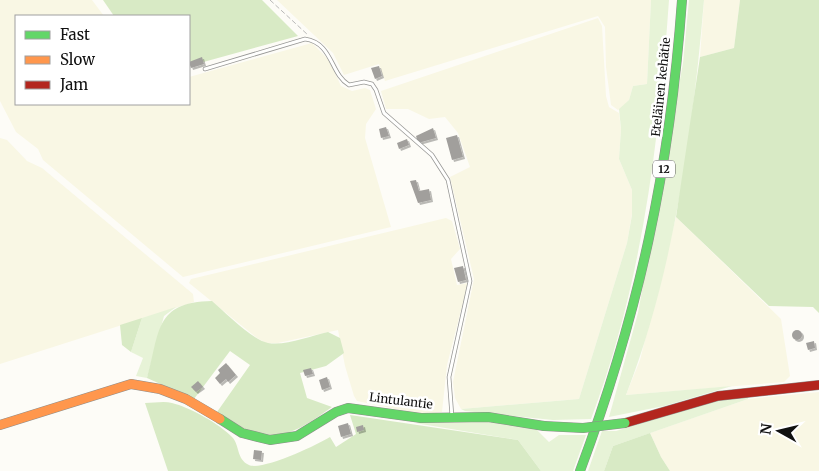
<svg xmlns="http://www.w3.org/2000/svg" width="819" height="471" font-family="Merriweather,serif">
  <style>
    .farmland { fill: #f9f7e4 }
    .green { fill: #e7f3d7 }
    .forest { fill: #d8eac5 }
    .building { fill: #a19f9c; filter: url(#shadow) }
    .lines { fill: none; stroke-linecap: round; stroke-linejoin: round }
    .lane-casing { stroke: #979795; stroke-width: 4.5 }
    .fast-casing { stroke: #8e8d8b; stroke-width: 10 }
    .slow-casing { stroke: #8e8d8b; stroke-width: 10 }
    .jam-casing { stroke: #8e8d8b; stroke-width: 10 }
    .path { stroke: #b9b9b8; stroke-width: 1; stroke-dasharray: 5 2.5; stroke-linecap: butt }
    .lane { stroke: #fffffe; stroke-width: 3 }
    .fast { stroke: #63d668; stroke-width: 9 }
    .slow { stroke: #ff974d; stroke-width: 9 }
    .jam { stroke: #b3261e; stroke-width: 9 }
    .fast-bridge-casing { stroke: #8e8d8b; stroke-width: 10; stroke-linecap: butt }
    .fast-bridge { stroke: #63d668; stroke-width: 9 }
    .labels { text-anchor: middle; stroke-width: 5; stroke-linejoin: round; paint-order: stroke }
    .shield { fill: #fff; stroke: #585858; stroke-width: 1 }
    .shield-label { font-size: 11px; font-weight: bold; fill: #111 }
    .street-label { font-size: 12px; fill: #111; stroke: #fff }
  </style>
  <defs>
    <filter id="shadow"><feDropShadow dx="2" dy="2" stdDeviation="0" flood-color="#0004"/></filter>
  </defs>
  <rect width="100%" height="100%" fill="#fdfcf7"/>
  <!-- farmland -->
  <g class="farmland">
    <path d="M0,0h92l12,16h-88v88h173v-27l123,-34 17,17 12,26 11,5 13,-3 5,2 6,19 -10,15 -1,14 26,89 -208,50 -140,-117 -5,-11 -22,-17 -16,-31z"/>
    <path d="M277,0h374l-4,84 -14,2 -4,14 -5,6 -6,4 -7,-5 -5,-38 -1,-40 -7,-11 -213,65 -6,-17 -35,11 -11,-22z"/>
    <path d="M704,0h36l-6,48 -34,9z"/>
    <path d="M598,18l4,8 4,70 3,11 10,6 2,16 -2,30 13,31v24l-5,29 -48,156 -118,10 -6,-11 -2,-16 21,-103 -24,-102 20,-10 -12,-34 -13,-16 -16,2 -21,-10h-22l-5,-18z"/>
    <path d="M0,138l7,2 20,21 15,7 151,126 1,8 -194,62z"/>
    <path d="M676,217l105,102 9,57 -6,6 -158,13 14,-35z"/>
    <path d="M446,218l6,3 8,28 -9,10 6,26 11,-2 -21,82 -5,47 -17,3 -68,-14 -3,-5 -9,-30 -7,-36 -60,13h-12l-9,-5 -68,-55 2,-4z"/>
    <path d="M819,392v79h-149l-9,-14 -11,-24 98,-34z"/>
  </g>
  <!-- green -->
  <g class="green">
    <path d="M651,0h18c-10,143 -27,284 -78,419l-38,1 -88,-9 -4,-2 118,-10 48,-156 5,-28v-25l-13,-31 2,-30 -2,-20 10,-9 4,-14 14,-2z"/>
    <path d="M689,0h15c-11,130 -30,272 -78,395l106,-9 -68,20 -55,11 29,-104 45,-250z"/>
    <path d="M176,307l-12,9 -17,62 -11,-2 7,-18 -12,-6 11,-34z"/>
    <path d="M747,395l1,4 -135,47 -9,25h-16l14,-40h14l86,-27z"/>
    <path d="M467,420l42,4 28,6 12,12 10,-7h27l-13,36h-32l-23,-31 -103,-17z"/>
  </g>
  <!-- forest -->
  <g class="forest">
    <path d="M103,0h159l36,36 -109,30v-50h-75z"/>
    <path d="M740,0h79v313l-6,-6 -44,-1 -93,-89 24,-160 34,-9z"/>
    <path d="M212,301c13,11 40,39 56,42 18,3 42,-7 60,-11l12,6 4,15 -18,13 -26,7 7,25 25,9c-47,34 -66,40 -115,5l33,-47 -20,-14 -36,48 -47,-21c13,-46 7,-76 65,-77z"/>
    <path d="M142,318l-11,34 -9,-7 -2,-20z"/>
    <path d="M145,403c9,0 19,-2 27,0 17,4 48,21 60,34 8,8 4,22 17,28 13,6 68,-20 81,-28l6,10 20,-13 -6,-19 168,25 23,31h-373z"/>
    <path d="M650,433l11,24 9,14h-66l9,-25z"/>
  </g>
  <!-- building -->
  <g class="building">
    <path d="M202,57l2,7 -13,4 -2,-6z"/>
    <path d="M379,66l3,10 -7,3 -4,-11z"/>
    <path d="M386,127l3,9 -8,2 -2,-9z"/>
    <path d="M433,128l3,10 -18,5 -2,-7z"/>
    <path d="M457,135l6,22 -11,3 -6,-22z"/>
    <path d="M407,139l2,6 -10,4 -2,-6z"/>
    <path d="M416,180l3,11 10,-2 2,11 -13,3 -8,-22z"/>
    <path d="M463,266l3,14 -8,2 -4,-14z"/>
    <circle cx="797" cy="335" r="5"/>
    <path d="M814,341l1,7 -7,2 -2,-7z"/>
    <path d="M226,363l10,12 -8,7 -2,-3 -6,5 -5,-6 5,-5 -2,-3z"/>
    <path d="M311,368l2,6 -8,2 -2,-6z"/>
    <path d="M327,377l3,10 -8,3 -3,-10z"/>
    <path d="M198,381l5,6 -7,5 -5,-5z"/>
    <path d="M348,423l3,11 -10,3 -3,-11z"/>
    <path d="M363,425l1,5 -7,2 -1,-5z"/>
    <path d="M254,450l8,1 -1,9 -8,-1z"/>
  </g>
  <g class="lines">
    <!-- lane casing -->
    <g class="lane-casing">
      <path id="lane" d="M205,69l100,-30c28,4 25,35 44,46l15,-3 8,2 4,6 8,23 48,42 16,25 22,101 -21,96 3,40"/>
    </g>
    <!-- fast casing -->
    <g class="fast-casing">
      <g id="fast">
        <path d="M220,419l22,14 28,7 27,-4 39,-24 12,-4 73,10 67,-1 56,9"/>
        <path d="M580,471c59,-158 90,-302 102,-471"/>
      </g>
    </g>
    <!-- slow casing -->
    <g class="slow-casing">
      <path id="slow" d="M0,425l131,-41 29,5 26,10 34,20"/>
    </g>
    <!-- jam casing -->
    <g class="jam-casing">
      <path id="jam" d="M625,423l93,-27 101,-11"/>
    </g>
    <!-- path -->
    <path class="path" d="M270,0l38,35"/>
    <!-- lane -->
    <use href="#lane" class="lane"/>
    <!-- fast -->
    <use href="#fast" class="fast"/>
    <!-- slow -->
    <use href="#slow" class="slow"/>
    <!-- jam -->
    <use href="#jam" class="jam"/>
    <!-- fast-bridge casing -->
    <g class="fast-bridge-casing">
      <path id="fast-bridge" d="M544,426l39,2 42,-5"/>
    </g>
    <!-- fast-bridge -->
    <use href="#fast-bridge" class="fast-bridge"/>
  </g>
  <g class="labels">
    <!-- shield labels -->
    <rect class="shield" x="653" y="160.5" width="22" height="17" rx="4"/>
    <g class="shield-label">
      <text x="664" y="173">12</text>
    </g>
    <!-- street labels -->
    <g class="street-label">
      <text transform="translate(661 87) rotate(-84)" y="4">Eteläinen kehätie</text>
      <text transform="translate(401 401) rotate(7)" y="4">Lintulantie</text>
    </g>
  </g>
  <!-- legend -->
  <rect x="15" y="15" width="175" height="90" fill="#ffffff" stroke="#a0a0a0"/>
  <rect x="25" y="31" width="25" height="8" fill="#63d668" stroke="#a0a0a0"/>
  <text x="60" y="40" font-size="15" fill="#111111">Fast</text>
  <rect x="25" y="56" width="25" height="8" fill="#ff974d" stroke="#a0a0a0"/>
  <text x="60" y="65" font-size="15" fill="#111111">Slow</text>
  <rect x="25" y="81" width="25" height="8" fill="#b3261e" stroke="#a0a0a0"/>
  <text x="60" y="90" font-size="15" fill="#111111">Jam</text>
  <!-- north arrow -->
  <g transform="translate(779 431) rotate(278)" stroke="#ffffff" stroke-width="4" paint-order="stroke">
  <path d="M0-4L9 19L0 12L-9 19Z" fill="#111111"/>
  <text y="-8" font-size="14" font-weight="bold" text-anchor="middle" fill="#111111">N</text>
  </g>
</svg>
